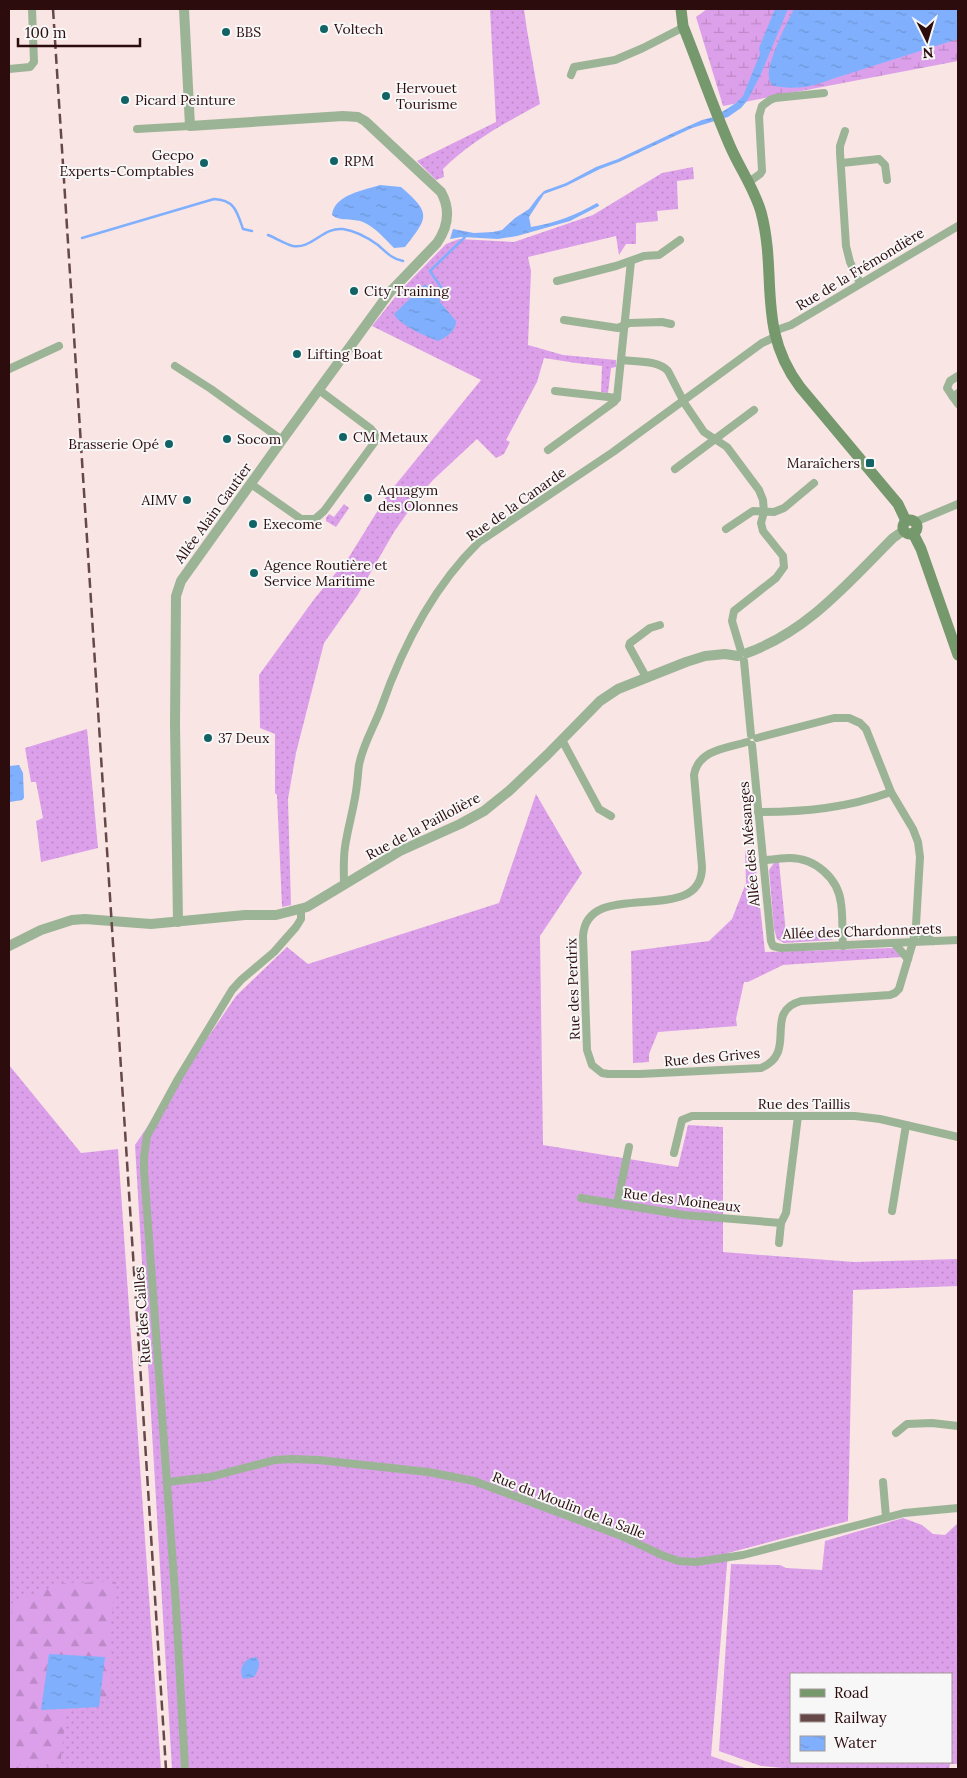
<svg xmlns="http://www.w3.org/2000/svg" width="967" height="1778" font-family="Lora,serif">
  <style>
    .grass { fill: url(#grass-dots); fill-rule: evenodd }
    .forest { fill: url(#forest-firs) }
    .wetland { fill: url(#wetland-marsh) }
    .water { fill: url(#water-ripples) }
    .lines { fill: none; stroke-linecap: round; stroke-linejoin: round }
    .stream { stroke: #80b0fd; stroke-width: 2.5 }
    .minor { stroke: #9cb496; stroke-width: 8 }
    .tertiary { stroke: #9cb496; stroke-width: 10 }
    .secondary { stroke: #75986d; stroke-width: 11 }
    .rail { stroke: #664849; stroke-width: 2.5; stroke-dasharray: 10 5; stroke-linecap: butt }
    .poi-dot { fill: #126366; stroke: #f7f7f7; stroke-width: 2 }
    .labels { text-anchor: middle; stroke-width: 4; stroke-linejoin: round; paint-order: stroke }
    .poi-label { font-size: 14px; fill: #2d0c0e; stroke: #f7f7f7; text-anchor: start }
    .street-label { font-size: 14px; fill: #2d0c0e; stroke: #f7f7f7 }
  </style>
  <defs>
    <pattern id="grass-dots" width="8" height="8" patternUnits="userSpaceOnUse" patternTransform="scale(1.25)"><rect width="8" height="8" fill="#dca0ea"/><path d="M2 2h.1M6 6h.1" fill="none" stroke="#bd89c8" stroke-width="1.8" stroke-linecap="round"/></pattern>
    <pattern id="forest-firs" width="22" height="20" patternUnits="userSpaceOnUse" patternTransform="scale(1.25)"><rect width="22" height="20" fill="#dca0ea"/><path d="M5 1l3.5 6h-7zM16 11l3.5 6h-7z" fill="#bd89c8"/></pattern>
    <pattern id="wetland-marsh" width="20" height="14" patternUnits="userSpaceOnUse" patternTransform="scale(1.25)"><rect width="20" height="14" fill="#dca0ea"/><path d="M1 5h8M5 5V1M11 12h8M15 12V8" fill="none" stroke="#bd89c8"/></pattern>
    <pattern id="water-ripples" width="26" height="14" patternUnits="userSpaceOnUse" patternTransform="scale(1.25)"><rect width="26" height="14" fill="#80b0fd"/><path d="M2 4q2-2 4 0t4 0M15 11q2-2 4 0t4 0" fill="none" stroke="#6f96d8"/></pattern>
  </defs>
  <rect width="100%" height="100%" fill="#f9e5e4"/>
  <!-- grass -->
  <g class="grass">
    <path d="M490,9h34l3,21 13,74c-35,19 -69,37 -97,65l1,8 -8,3 -19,-19 79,-39z"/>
    <path d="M693,167l1,12 -17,2 1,28 -21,2 1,10 -22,2v21h-10l-7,11 -3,-19 -88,21 3,14 -3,74 35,10 53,5v7l-5,1 -3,25 -7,-1 1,-26 -26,-3 -32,-5 -7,24 -31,58 4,2 -6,12 -8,4 -19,-19 -44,41 -14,16 -25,36 -37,64 -33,47 -28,110 -8,46 3,106 -9,2 -5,-112 -2,-2v-59l-15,-6 -1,-53 56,-77 34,-41 39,-63 93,-114 -109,-54 28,-35 46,-47 13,-5 55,3 79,-27 69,-42z"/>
    <path d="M344,504l5,4 -13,19 -10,-6v-3l3,-4 5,3z"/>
    <path d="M87,729l11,119 -57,14 -5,-41 7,-3 -7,-36h-5l-6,-34z"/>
    <path d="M536,794l46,79 -42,63 3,209 135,22 10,-42 35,2v125l131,10 104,-3v27l-105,4 -5,231 -120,32 -17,203 37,13h-576l-37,-624 101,-149 51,-49 21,17 191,-61z"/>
    <path d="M745,851h9l11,101 128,-4 9,9 -119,8 -35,17h-4l-8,37 1,7 -79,6 -9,22v8l-16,1 -2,-112 78,-10 23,-22 14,-36z"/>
    <path d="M779,862l7,71 51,-3 -5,10 -48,3 -7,-4 -3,-10 -5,-59 5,-7z"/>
    <path d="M9,1065l72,88 37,-4 43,620h-152z"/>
    <path d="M903,1518l19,7 11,9 12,1 13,-12v241h-8l-1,5h-156l-32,-3 -42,-15 12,-187 49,1 6,3 36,2 3,-29zM791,1674h160v88h-160z"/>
  </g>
  <!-- forest -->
  <path class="forest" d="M116,1582l-5,37v74l-10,7 -34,3 -7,64 -51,-3v-106l4,-56 51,-19z"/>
  <!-- wetland -->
  <path class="wetland" d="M707,9h251v52l-235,45 -27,-89z"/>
  <!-- water -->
  <g class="water">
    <path d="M775,9h13l-28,67 -13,25 -6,7 -13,9 -36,11 -73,34 -19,7 -34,17 -22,8 -15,23 2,10c25,-4 45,-12 66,-24l2,2v1l-29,15 -53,15 -19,3 -36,-2 -12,2 3,-10 21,4 19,-1 9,-2 13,-12 14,-9 9,-12 6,-6 22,-8 30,-16 22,-8 57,-27 27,-12 12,-3 22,-14 7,-7 17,-42 -1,-6z"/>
    <path d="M794,9h164v30l-126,40c-20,8 -36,11 -58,7l-2,-1c-1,-2 -3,-4 -3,-7 -3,-14 18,-56 25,-69z"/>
    <path d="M380,185l21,2c31,27 27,30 4,60l-11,1c-9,-9 -19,-21 -31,-26 -10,-4 -23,0 -31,-7 2,-20 32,-25 48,-30z"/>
    <path d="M425,284l31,37c0,10 -9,16 -18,20 -12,-5 -38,-15 -44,-27z"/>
    <path d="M19,765l4,8 1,25 -2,2 -12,2 -1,-36z"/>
    <path d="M49,1654l56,3 -6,50 -58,3z"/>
    <path d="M256,1657c6,6 2,14 -2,20l-11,2c-5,-11 1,-21 13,-22z"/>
  </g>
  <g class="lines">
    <!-- stream -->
    <g class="stream">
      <path d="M268,235c8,3 17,9 25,11 19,3 30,-19 50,-17 13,2 24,8 35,16 8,7 14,14 25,16"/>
      <path d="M82,238l132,-39c21,1 23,13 29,30l9,2"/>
      <path d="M439,300l6,-7 -15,-22 35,-34"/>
    </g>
    <!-- minor -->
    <g class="minor">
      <path d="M9,69l21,-2 4,-5 -2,-53"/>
      <path d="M571,75l3,-8 41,-7 28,-12 41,-21"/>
      <path d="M137,129l53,-3"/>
      <path d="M845,131l-5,15v7l6,93 4,16 10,21"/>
      <path d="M842,163l37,-4 6,6 2,15"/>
      <path d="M749,182l11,-8 2,-3 -3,-55 3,-10 8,-6 5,-2 49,-5"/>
      <path d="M557,281l59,-15 28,-10 15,-1 21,-15"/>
      <path d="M564,320l54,8 11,-5 33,-1 9,2"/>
      <path d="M774,331l17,-6 167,-99"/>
      <path d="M622,360c14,2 36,0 46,11l17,33 19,28 23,15 32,43 4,10 1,12 -3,11 2,8 20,25 1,11 -8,11 -42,33 -2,10 9,30"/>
      <path d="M175,366l36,23 71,51"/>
      <path d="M9,369l50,-23"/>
      <path d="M555,391l62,7"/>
      <path d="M958,393l-5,4 5,7"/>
      <path d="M953,397l-6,-9 3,-7 8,-5"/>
      <path d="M617,398l14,-137"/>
      <path d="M548,450l66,-48 3,-4"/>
      <path d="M675,469l79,-59"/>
      <path d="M251,484l50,35h14l9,-8 50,-68 1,-9 -4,-5 -52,-39"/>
      <path d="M915,522l43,-18"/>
      <path d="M726,529l27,-18 21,1 10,-4 30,-25"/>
      <path d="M744,661l7,74"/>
      <path d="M646,677l-17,-31 1,-3 20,-15 10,-3"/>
      <path d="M562,740l37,69 12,7"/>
      <path d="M747,742c-21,6 -49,8 -53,33l8,92c0,62 -115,8 -119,69l4,114 5,15 10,8 6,1h32l121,-6c38,-16 1,-56 40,-67l89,-6 5,-2 4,-4 14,-47 3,-17 4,-68 -2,-15 -5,-13 -22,-37 -25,-63 -6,-6 -11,-5h-15l-77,20"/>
      <path d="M752,745l19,196 2,5 8,2 177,-8"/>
      <path d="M758,812c47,0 89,-4 133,-20"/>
      <path d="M763,860c9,0 18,-2 27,-2 25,0 48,20 51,45 2,13 1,29 2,43"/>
      <path d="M344,885c0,-12 -1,-25 1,-38 3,-21 10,-42 12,-63 1,-7 1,-13 2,-19 4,-21 15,-38 22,-57 21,-60 52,-121 98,-166l134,-90 149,-109 13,-6"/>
      <path d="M916,928l8,9 9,4"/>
      <path d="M894,943l14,16"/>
      <path d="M674,1153l8,-33 10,-4h163l25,3 78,18"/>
      <path d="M581,1198l103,17 97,8"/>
      <path d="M617,1204l12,-57"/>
      <path d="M892,1211l14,-86"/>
      <path d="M779,1243l2,-20 5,-10 12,-97"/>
      <path d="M896,1433l11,-9 25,-1 26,3"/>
      <path d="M167,1482l43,-5 65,-17 17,-1 27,1 109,12 46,9 145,54 45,21 15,5 17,1 47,-7 161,-42 54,-5"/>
      <path d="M883,1482l3,35"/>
      <path d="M185,1769l-9,-163 -32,-436v-13l3,-21 31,-57 54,-89 9,-10 33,-28 22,-25 5,-8v-10"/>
    </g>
    <!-- tertiary -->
    <g class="tertiary">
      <path d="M747,653c61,-22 101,-70 146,-115l10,-7"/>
      <path d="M178,922l-3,-198 1,-128 5,-15 101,-141 108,-148 47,-49c11,-16 14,-33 4,-51l-76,-71 -7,-4 -15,-1 -153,10 -6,-117"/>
      <path d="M9,946l32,-16 31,-10 13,-1 66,5 94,-9h31l31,-8 93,-56 60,-27 24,-13 25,-20 38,-36 53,-54 18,-12 68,-27 19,-6 20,-2 13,2"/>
    </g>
    <!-- secondary -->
    <g class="secondary">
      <path d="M681,9l2,17c16,40 30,81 47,120 10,23 24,42 31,66 17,64 -5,116 39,175l98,117 8,17"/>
      <circle cx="910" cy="527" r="7"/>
      <path d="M913,533l8,16 37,106"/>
    </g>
    <!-- rail -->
    <path class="rail" d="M53,9l113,1760"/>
  </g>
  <!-- markers -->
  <g class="poi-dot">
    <circle cx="324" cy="29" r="5"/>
    <circle cx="226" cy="32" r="5"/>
    <circle cx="386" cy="96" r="5"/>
    <circle cx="125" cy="100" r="5"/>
    <circle cx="334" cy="161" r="5"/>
    <circle cx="204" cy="163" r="5"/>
    <circle cx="354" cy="291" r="5"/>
    <circle cx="297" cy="354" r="5"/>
    <circle cx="343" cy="437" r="5"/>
    <circle cx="227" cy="439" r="5"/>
    <circle cx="169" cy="444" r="5"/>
    <rect x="865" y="458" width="10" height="10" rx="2.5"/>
    <circle cx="368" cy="498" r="5"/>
    <circle cx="187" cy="500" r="5"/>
    <circle cx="253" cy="524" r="5"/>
    <circle cx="254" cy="573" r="5"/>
    <circle cx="208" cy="738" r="5"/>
  </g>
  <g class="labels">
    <!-- poi labels -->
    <g class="poi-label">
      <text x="334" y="34">Voltech</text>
      <text x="236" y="37">BBS</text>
      <text x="396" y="93">Hervouet<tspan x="396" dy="16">Tourisme</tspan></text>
      <text x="135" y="105">Picard Peinture</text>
      <text x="194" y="160" text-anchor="end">Gecpo<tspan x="194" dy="16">Experts-Comptables</tspan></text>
      <text x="344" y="166">RPM</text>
      <text x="364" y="296">City Training</text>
      <text x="307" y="359">Lifting Boat</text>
      <text x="353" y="442">CM Metaux</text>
      <text x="237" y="444">Socom</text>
      <text x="159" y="449" text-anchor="end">Brasserie Opé</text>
      <text x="860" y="468" text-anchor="end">Maraîchers</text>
      <text x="378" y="495">Aquagym<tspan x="378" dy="16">des Olonnes</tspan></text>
      <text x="177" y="505" text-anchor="end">AIMV</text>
      <text x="263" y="529">Execome</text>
      <text x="264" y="570">Agence Routière et<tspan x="264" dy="16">Service Maritime</tspan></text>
      <text x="218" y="743">37 Deux</text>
    </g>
    <!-- street labels -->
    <g class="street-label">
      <text transform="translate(860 269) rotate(-31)" y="5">Rue de la Frémondière</text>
      <text transform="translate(516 504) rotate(-35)" y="5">Rue de la Canarde</text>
      <text transform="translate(213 513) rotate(-54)" y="5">Allée Alain Gautier</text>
      <text transform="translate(423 826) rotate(-28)" y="5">Rue de la Paillolière</text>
      <text transform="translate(749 844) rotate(-95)" y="5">Allée des Mésanges</text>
      <text transform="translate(862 931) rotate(-2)" y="5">Allée des Chardonnerets</text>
      <text transform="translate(573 989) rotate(-92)" y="5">Rue des Perdrix</text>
      <text transform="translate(712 1057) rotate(-5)" y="5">Rue des Grives</text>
      <text x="804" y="1109">Rue des Taillis</text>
      <text transform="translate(682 1200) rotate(7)" y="5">Rue des Moineaux</text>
      <text transform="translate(142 1315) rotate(-94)" y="5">Rue des Cailles</text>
      <text transform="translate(569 1505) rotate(21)" y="5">Rue du Moulin de la Salle</text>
    </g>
  </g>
  <!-- border -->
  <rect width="967" height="1778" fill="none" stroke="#2d0c0e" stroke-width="20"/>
  <!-- legend -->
  <rect x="790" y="1673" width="162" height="90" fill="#f7f7f7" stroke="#a6999a"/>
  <rect x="800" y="1689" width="25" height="8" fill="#75986d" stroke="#a6999a"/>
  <text x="834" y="1698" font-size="15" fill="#2d0c0e">Road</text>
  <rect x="800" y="1714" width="25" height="8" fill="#664849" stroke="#a6999a"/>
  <text x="834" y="1723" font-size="15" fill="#2d0c0e">Railway</text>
  <rect x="800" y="1736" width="25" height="15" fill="url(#water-ripples)" stroke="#a6999a"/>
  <text x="834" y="1748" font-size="15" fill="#2d0c0e">Water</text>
  <!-- north arrow -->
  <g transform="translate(927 40) rotate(175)" stroke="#f7f7f7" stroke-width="4" paint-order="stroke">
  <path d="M0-4L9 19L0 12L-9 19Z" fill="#2d0c0e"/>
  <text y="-8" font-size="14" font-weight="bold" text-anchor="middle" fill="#2d0c0e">N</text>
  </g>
  <!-- scale -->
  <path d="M18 38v8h122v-8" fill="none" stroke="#2d0c0e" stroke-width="2.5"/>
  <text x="25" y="38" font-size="15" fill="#2d0c0e" stroke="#f7f7f7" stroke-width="4" paint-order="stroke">100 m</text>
</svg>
